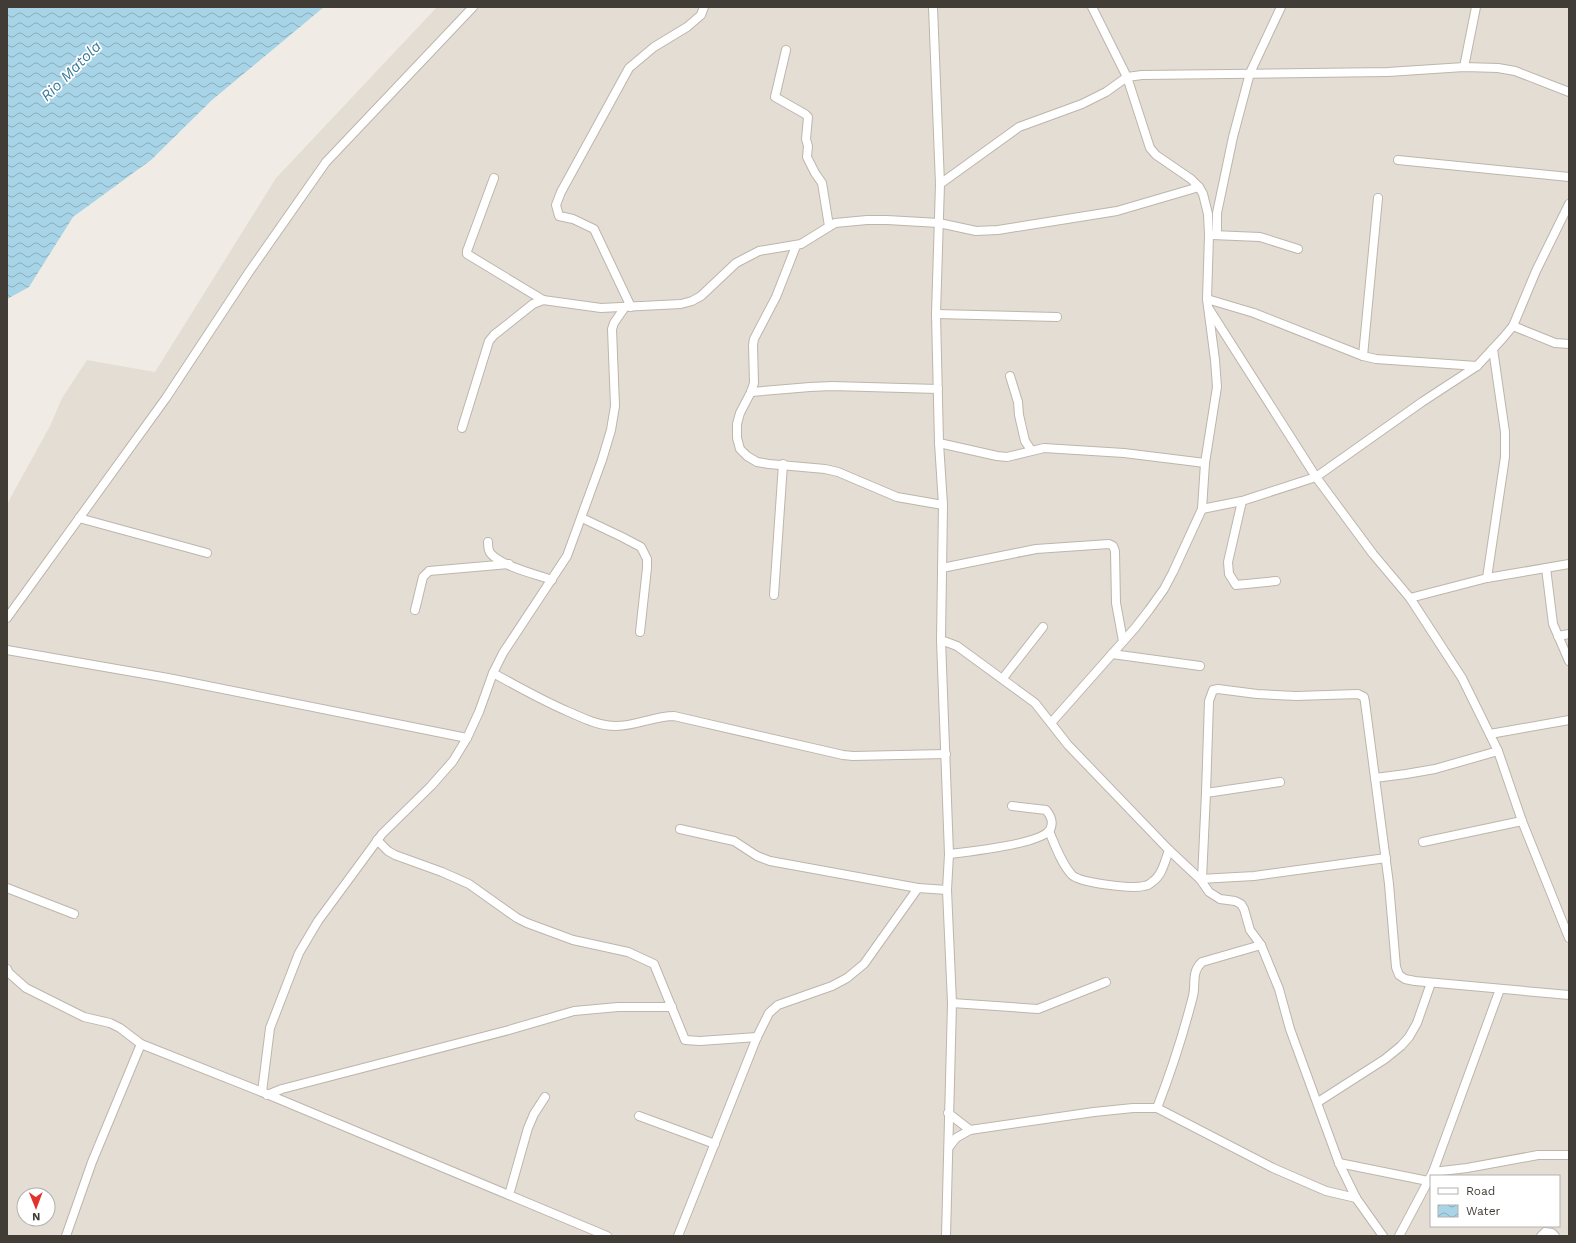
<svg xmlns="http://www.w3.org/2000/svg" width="1576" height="1243" font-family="'Work Sans',sans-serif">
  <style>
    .residential { fill: #e4ddd4; fill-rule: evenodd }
    .water { fill: url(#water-waves) }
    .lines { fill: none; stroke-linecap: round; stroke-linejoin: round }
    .minor-casing { stroke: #beb5ac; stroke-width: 10 }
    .minor { stroke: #fff; stroke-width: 8 }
    .labels { text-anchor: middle; stroke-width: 3.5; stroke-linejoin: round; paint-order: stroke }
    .water-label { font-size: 15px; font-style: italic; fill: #3a7b9a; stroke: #fff }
  </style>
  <defs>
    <pattern id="water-waves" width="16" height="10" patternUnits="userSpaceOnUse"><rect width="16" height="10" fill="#a8d4e7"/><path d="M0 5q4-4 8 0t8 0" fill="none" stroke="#8aadbc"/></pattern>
  </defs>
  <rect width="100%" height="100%" fill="#f0ece5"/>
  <!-- residential -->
  <path class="residential" d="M437,7h1132v1229h-1562v-732l43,-78 12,-28 25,-38 68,12 121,-194zM1431,1176h128v50h-128zM24,1195h24v24h-24z"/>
  <!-- water -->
  <path class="water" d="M7,7h317l-112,93 -61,60 -78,57 -44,70 -22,12z"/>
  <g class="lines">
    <!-- minor casing -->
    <g class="minor-casing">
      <g id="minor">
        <path d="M933,7l7,177 -4,130 3,129 4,62 -2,135 8,214 -2,36 5,113 -6,233"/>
        <path d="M786,50l-11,47 30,17 3,3 -2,22 2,7 -1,11 8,16 7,10 7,43"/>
        <path d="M1464,67l12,-60"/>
        <path d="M1398,160l171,17"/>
        <path d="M494,178l-27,73v3l76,46"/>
        <path d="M940,184l79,-57 63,-23 24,-12 21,-15 15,-2 246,-3 76,-5 34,1 17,3 54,21"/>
        <path d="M1212,235l48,2 38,12"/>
        <path d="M1217,235v-22l16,-76 17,-64 31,-66"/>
        <path d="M796,246l-20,51 -22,42 -1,6 1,38 -3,9 -11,21 -3,11v14l3,11 7,7 10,6 12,2 56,5 13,3 59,25 46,8"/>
        <path d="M1207,299l47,14 109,43 13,3 101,7"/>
        <path d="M631,307l-37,-78 -21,-10 -14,-3 -3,-11 5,-13 68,-124 25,-21 33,-20 14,-12 3,-8"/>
        <path d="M1209,309l107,168 57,77 37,44 52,80 36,73 24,70 47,117"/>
        <path d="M936,314l121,3"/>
        <path d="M1513,326l42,17 14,1"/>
        <path d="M1363,356l15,-158"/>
        <path d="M1010,376l8,26 1,13 6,26 6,9"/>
        <path d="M751,392l59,-5 22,-1 106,3"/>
        <path d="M462,428l27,-87 5,-6 39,-31 10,-4 58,8 80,-4 11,-3 9,-5 35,-33 23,-12 42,-7 34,-21 32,-3h20l52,3 37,8 22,-1 119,-19 82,-24"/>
        <path d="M939,443l58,13 10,1 37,-9 80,5 81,10"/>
        <path d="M1242,501l-14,61 1,12 7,11 40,-4"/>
        <path d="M1202,509l40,-8 74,-24 106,-75 55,-36 25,-27 11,-13 23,-55 33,-67"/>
        <path d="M79,518l128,35"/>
        <path d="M582,518l40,19 19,10 6,12v9l-7,64"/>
        <path d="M488,542c0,4 0,9 3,12 13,13 44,20 61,26"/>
        <path d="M942,568l94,-19 73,-5 4,2 2,5 1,52 7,38"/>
        <path d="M1546,568l7,56 16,37"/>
        <path d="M1487,578l18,-121v-25l-12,-83"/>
        <path d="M774,595l9,-131"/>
        <path d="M1410,598l77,-20 82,-14"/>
        <path d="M415,610l8,-33 6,-6 80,-7"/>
        <path d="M7,618l159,-220 83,-126 77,-110 147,-155"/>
        <path d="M1558,636l11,-2"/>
        <path d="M941,640l16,6 78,57 33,42 101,105 31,29 9,13 11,7 15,2 6,3 3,5 6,21 11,15 18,44 11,40 49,134 17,35 27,38"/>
        <path d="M7,650l161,28 299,60"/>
        <path d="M1112,654l88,12"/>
        <path d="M493,673c25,14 50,28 76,39 16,7 30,14 47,14 20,0 38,-10 58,-10l169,39 10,1 93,-2"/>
        <path d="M1003,678l40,-51"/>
        <path d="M1051,723l84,-95 14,-18 15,-21 9,-17 29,-63 3,-46 12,-76 -2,-27 -8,-61 2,-64 -1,-21 -5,-20 -4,-7 -8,-8 -35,-24 -6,-7 -23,-71 -35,-70"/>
        <path d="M1490,734l79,-14"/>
        <path d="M1375,778l31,-4 29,-5 63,-18"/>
        <path d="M1206,793l3,-92 4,-11 5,-1 39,5 39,2 62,-2 6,3 1,5 24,182 7,83 3,8 6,4 10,2 154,14"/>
        <path d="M680,829l54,12 23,15 13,5 148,27"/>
        <path d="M1049,831c6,14 12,32 23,44 8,8 60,14 72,11 2,0 6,-2 8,-4 10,-6 13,-21 17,-32"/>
        <path d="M377,840l11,11 7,4 47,17 27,12 48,34 10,5 46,17 55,12 26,12 31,76 15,1 57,-4"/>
        <path d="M1423,842l99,-21"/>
        <path d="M949,854c18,-2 91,-10 101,-24 4,-8 1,-14 -4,-20l-34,-4"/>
        <path d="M1200,879l54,-3 132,-18"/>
        <path d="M1202,879l4,-86 74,-11"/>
        <path d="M7,888l67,26"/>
        <path d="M7,969l2,4 17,15 58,29 26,6 10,5 21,16 121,48 345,144"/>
        <path d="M952,1003l86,6 68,-27"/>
        <path d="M262,1092l8,-64 29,-75 19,-32 64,-87 49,-48 22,-25 14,-23 12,-26 14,-39 10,-20 64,-97 35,-96 9,-30 4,-24 -3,-77 2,-6 11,-16"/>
        <path d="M267,1095l15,-6 227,-59 65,-19 44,-4h54"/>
        <path d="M1318,1102l67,-43 16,-13 8,-9 8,-14 14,-40"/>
        <path d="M1157,1108c14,-36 26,-73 36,-112 3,-12 -2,-24 9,-34l59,-17"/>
        <path d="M948,1113l22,17"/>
        <path d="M639,1116l76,28"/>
        <path d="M949,1147l7,-9 14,-8 124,-18 39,-4h24l116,60 53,23 30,7"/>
        <path d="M1339,1163l89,18"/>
        <path d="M1433,1172l34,-4 71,-13h31"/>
        <path d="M509,1195l19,-67 6,-14 11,-17"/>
        <path d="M66,1236l26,-74 49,-118"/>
        <path d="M678,1236l79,-199 12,-24 9,-8 54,-19 15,-8 17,-14 54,-76 29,2"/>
        <path d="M1399,1236l34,-64 67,-183"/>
        <path d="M1541,1236l4,-4 7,1 3,3"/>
      </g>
    </g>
    <!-- minor -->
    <use href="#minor" class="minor"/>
  </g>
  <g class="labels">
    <!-- water labels -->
    <g class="water-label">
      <text transform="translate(71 71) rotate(-45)" y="5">Rio Matola</text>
    </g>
  </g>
  <!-- border -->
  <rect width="1576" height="1243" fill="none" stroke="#423c36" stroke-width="16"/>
  <!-- legend -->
  <rect x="1430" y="1175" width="130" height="52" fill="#ffffff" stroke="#b3b1af"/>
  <rect x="1438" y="1188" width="20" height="6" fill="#ffffff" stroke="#b3b1af"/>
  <text x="1466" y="1195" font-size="12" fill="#423c36">Road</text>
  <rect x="1438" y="1205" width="20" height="12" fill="url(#water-waves)" stroke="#b3b1af"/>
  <text x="1466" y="1215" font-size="12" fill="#423c36">Water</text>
  <!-- north arrow -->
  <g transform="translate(36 1207) rotate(179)"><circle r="19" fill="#ffffff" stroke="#b3b1af"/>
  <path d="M0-3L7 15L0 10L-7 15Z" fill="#e1332c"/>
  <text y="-6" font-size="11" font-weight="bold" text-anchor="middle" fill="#423c36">N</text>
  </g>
</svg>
